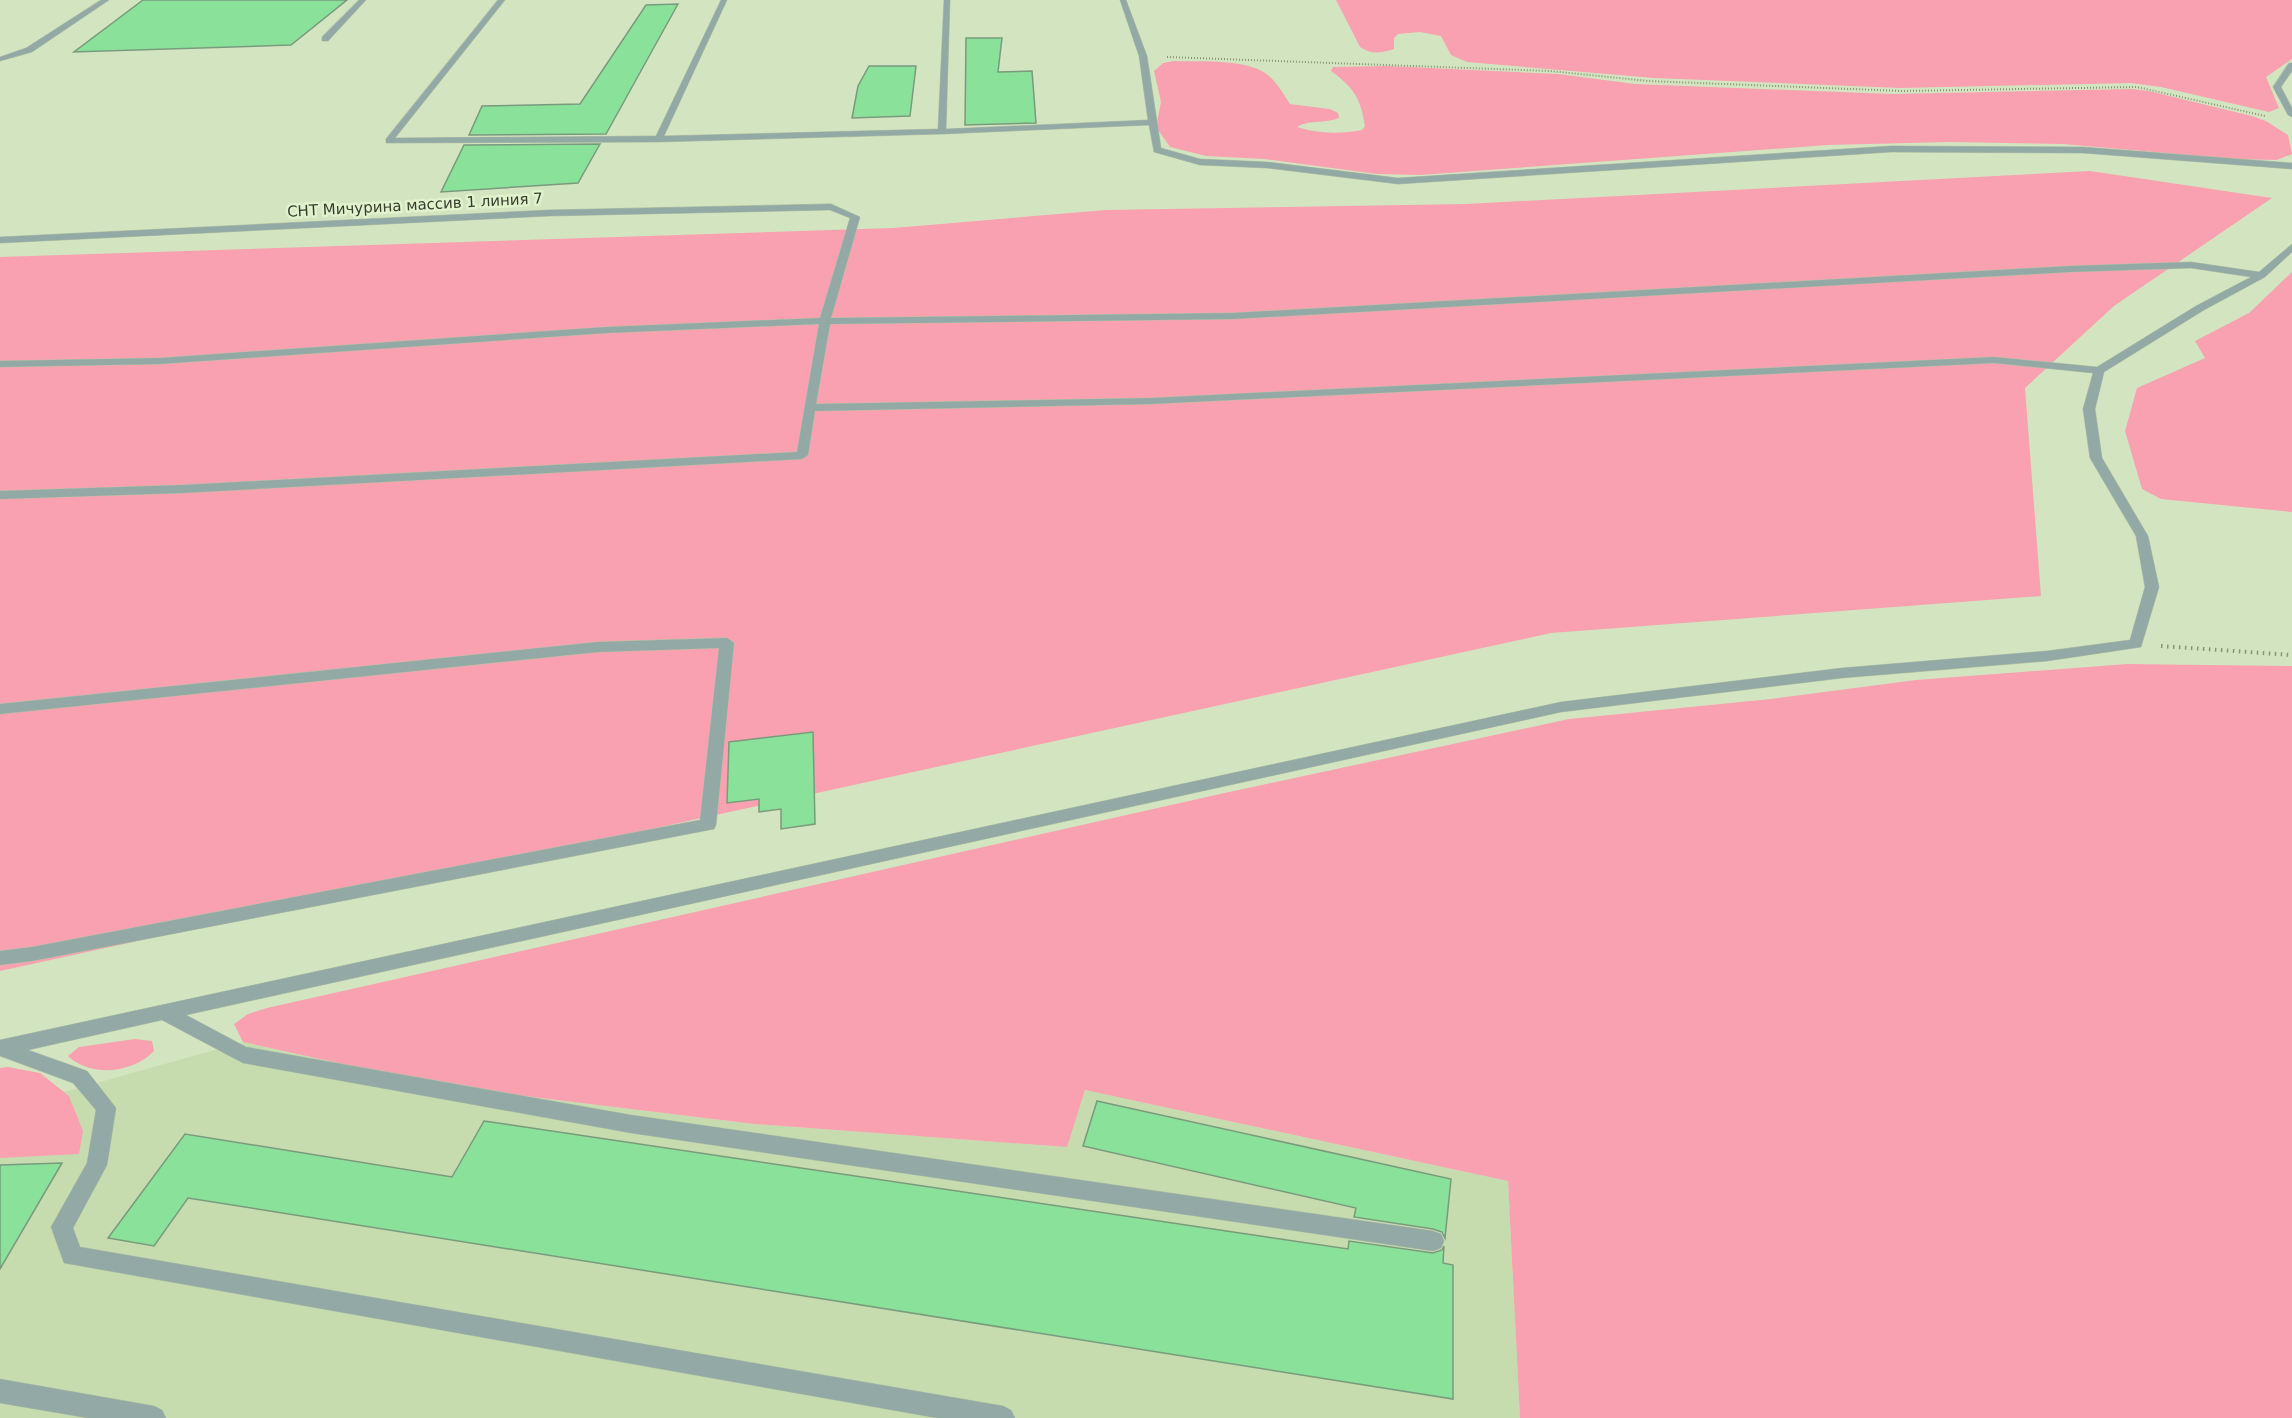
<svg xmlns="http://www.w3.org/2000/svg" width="2292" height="1418" font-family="'DejaVu Sans',sans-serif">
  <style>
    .built { fill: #c6dcaf }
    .green { fill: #f9a1b0 }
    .building { fill: #8ae199; stroke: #7a9a7e; stroke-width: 1.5 }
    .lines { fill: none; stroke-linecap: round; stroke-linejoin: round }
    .minor-casing { stroke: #b4c3a3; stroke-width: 1 }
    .path-far1 { stroke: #88947a; stroke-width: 2; stroke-dasharray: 1 2; stroke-linecap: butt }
    .path { stroke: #88947a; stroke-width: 4; stroke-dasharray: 1.5 4.5; stroke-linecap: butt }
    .minor { fill: #93a9a6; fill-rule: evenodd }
    .labels { text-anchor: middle; stroke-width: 5; stroke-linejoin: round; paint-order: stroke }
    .far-street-label { font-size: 15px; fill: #363d2e; stroke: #e0f3cd }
  </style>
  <rect width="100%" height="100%" fill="#d3e5c0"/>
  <!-- built -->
  <path class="built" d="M243,1042l200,44 311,38 312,23 19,-57 423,91 12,237h-1520v-308z"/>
  <!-- green -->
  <g class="green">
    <path d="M1336,0h956v59l-26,18 13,31 -10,4 -108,-25 -30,-4 -231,5 -246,-10 -187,-16 -16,-7 -10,-19 -21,-4 -22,2 -4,4v11c-13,4 -22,6 -34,-2z"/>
    <path d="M1174,61c25,1 78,-3 96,16 8,7 14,18 20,27l40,5 8,4 1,5c-14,6 -29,1 -42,9 21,7 43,7 65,3l3,-4c-5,-29 -11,-38 -34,-55l2,-4 55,-1 170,8 77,10 257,10 240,-5 17,2 103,25 14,5 22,14 4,19 -15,6 -44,-1 -170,-15 -114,-2 -121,3 -408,30 -43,-1 -113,-15 -58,-3 -36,-9 -14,-20 5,-25 -7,-31 9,-8z"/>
    <path d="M2090,171l182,27 -158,108 -89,82 16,208 -490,37 -1551,338v-714l893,-29 213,-18 360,-6z"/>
    <path d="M2292,272v240l-131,-13 -19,-10 -17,-58 12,-43 68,-30 -10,-17 54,-28z"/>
    <path d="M2127,664l165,2v752h-772l-12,-237 -423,-91 -18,57 -313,-23 -311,-38 -200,-44 -9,-18 14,-10 19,-6 953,-214 349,-75 202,-20 145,-19z"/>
    <path d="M135,1039l17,2 2,10c-21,22 -63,27 -86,5l11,-9z"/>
    <path d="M8,1067l32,6 29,23 14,35 -4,23 -79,4v-90z"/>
  </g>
  <!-- building -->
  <g class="building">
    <path d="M143,0h204l-56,45 -217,7z"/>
    <path d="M678,4l-72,130 -137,1 13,-29 98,-2 66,-99z"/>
    <path d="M966,38h36l-4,34 34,-1 4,52 -71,2z"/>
    <path d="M869,66h47l-6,50 -58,2 6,-32z"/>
    <path d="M600,144l-22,39 -137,9 23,-47z"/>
    <path d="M813,732l2,92 -34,5v-20l-22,3v-13l-32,4 2,-61z"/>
    <path d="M1097,1101l354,78 -6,59 -3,-6 -9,-3 -79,-12 2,-9 -273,-62z"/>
    <path d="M484,1121l864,128 1,-8 84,12 9,-3 2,-4 -1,17 10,2v134l-1265,-201 -34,48 -46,-8 77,-104 267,43z"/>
    <path d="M62,1163l-62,106v-104z"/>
  </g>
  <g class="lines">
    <!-- minor casing -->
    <g class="minor-casing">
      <g id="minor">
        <path d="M101,0h8l-77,52 -32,9v-4l26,-9z"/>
        <path d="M359,0h7l-38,41h-6v-4z"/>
        <path d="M498,0h7l-110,138 261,-2 65,-136h6l-63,136 274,-7 6,-129h6l-4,129 202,-9 -9,-64 -19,-56h6l21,56 14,92 39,11 67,3 131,16 493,-32 192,1 209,16v6l-209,-16 -192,-1 -493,32 -131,-16 -67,-3 -46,-13 -5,-27 -207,9 -284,8 -272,1v-4z"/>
        <path d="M2289,63h3v8l-11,16 11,21v9l-4,-2 -15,-28z"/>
        <path d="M831,204l29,13 -29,101 402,-5 837,-47 121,-4 68,10 33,-28v8l-27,25 -61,33 -100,62 -9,37 7,49 46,78 11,51 -18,60 -94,14 -205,17 -281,34 -1375,303 60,32 385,68 802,116 8,3 3,7 -3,7 -8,3 -802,-118 -388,-70 -81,-43 -134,30 59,21 29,37 -9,57 -34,63 7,19 923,159 8,4 4,8h-78l-873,-155 -13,-36 36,-64 9,-53 -23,-27 -73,-27v-16l1561,-338 281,-34 205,-17 83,-11 15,-53 -9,-51 -46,-78 -7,-49 10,-36 -99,-10 -843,41 -336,7 -7,44 -6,4 -619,34 -183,6v-8l183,-6 614,-33 22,-128 -212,9 -447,31 -160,3v-6l160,-3 447,-31 213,-9 30,-100 -20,-8 -281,6 -549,27v-6l549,-27zM2191,268l60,9 -55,29 -99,61 -103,-10 -843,41 -335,6 14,-80 403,-5 837,-47z"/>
        <path d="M727,638l7,5 -18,182 -2,4 -682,132 -32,4v-14l32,-4 668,-127 19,-172 -121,4 -598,62v-10l598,-62z"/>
        <path d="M0,1379l154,27 8,4 4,8h-78l-88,-15z"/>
      </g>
    </g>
    <!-- path-far1 -->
    <path class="path-far1" d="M1167,57l383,14 98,10 254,10 235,-4 128,29"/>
    <!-- path -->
    <path class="path" d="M2161,646l131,9"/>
    <!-- minor -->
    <use href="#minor" class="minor"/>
  </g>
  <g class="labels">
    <!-- far-street labels -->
    <g class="far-street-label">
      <text transform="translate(415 205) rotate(-3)" y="5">СНТ Мичурина массив 1 линия 7</text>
    </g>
  </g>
</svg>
